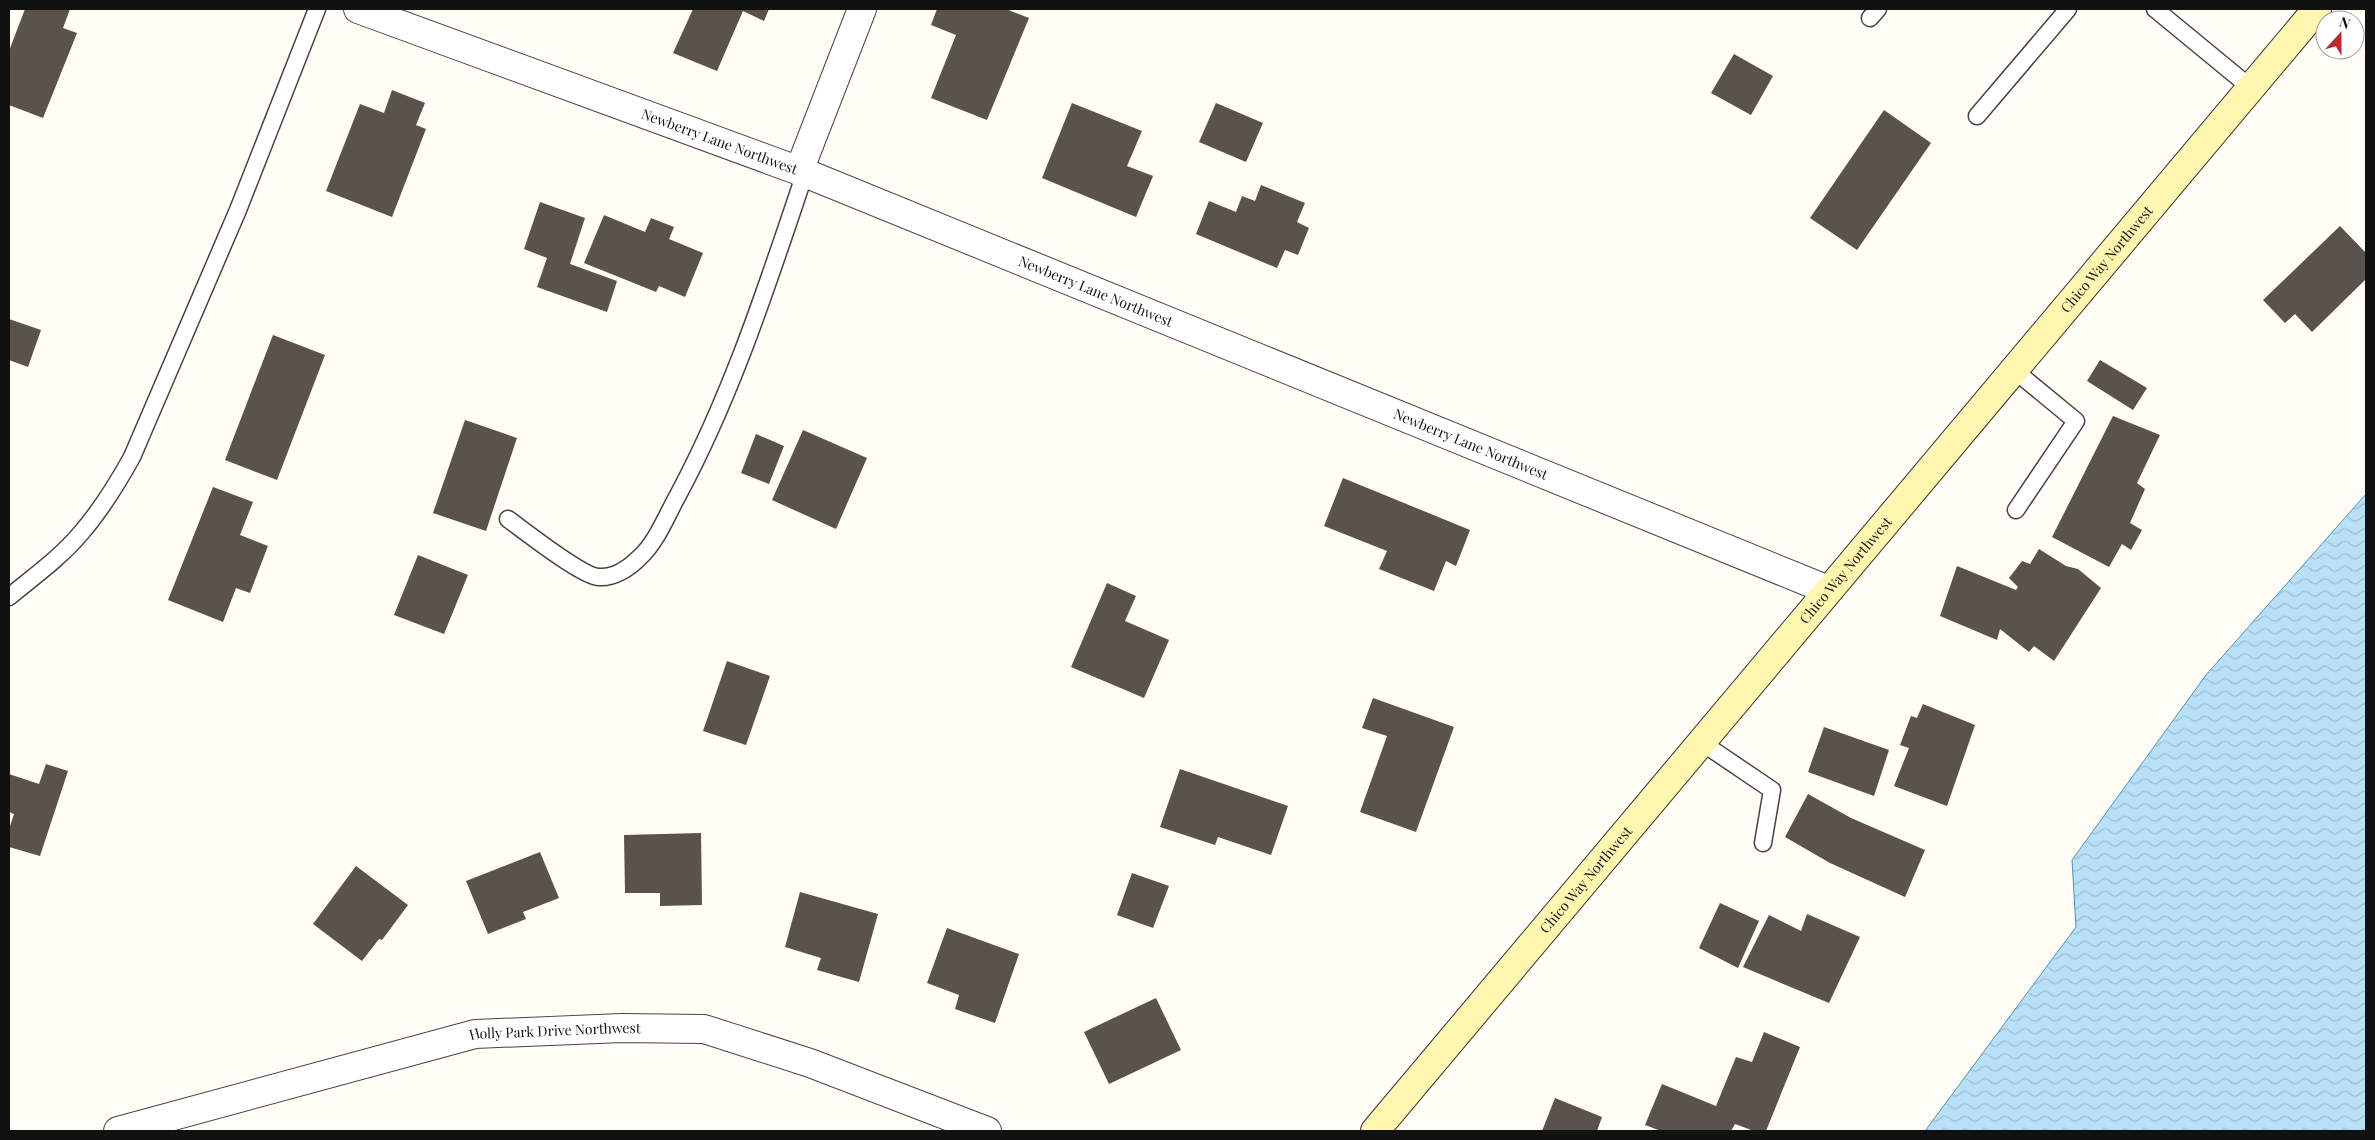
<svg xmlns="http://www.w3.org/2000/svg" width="2375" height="1140" font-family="'Playfair Display',serif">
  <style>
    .water { fill: url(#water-waves); stroke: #3f96cf }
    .building { fill: #5a524d }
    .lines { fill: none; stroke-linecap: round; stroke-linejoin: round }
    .lane-casing { stroke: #444; stroke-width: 19 }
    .street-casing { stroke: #444; stroke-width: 30 }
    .secondary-casing { stroke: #333; stroke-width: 30 }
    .lane { stroke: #fff; stroke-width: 16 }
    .street { stroke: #fff; stroke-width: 28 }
    .secondary { stroke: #fff6b0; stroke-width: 28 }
    .labels { text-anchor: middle; stroke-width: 5; stroke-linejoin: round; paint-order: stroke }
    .street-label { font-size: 14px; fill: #111; stroke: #fff }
  </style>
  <defs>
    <pattern id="water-waves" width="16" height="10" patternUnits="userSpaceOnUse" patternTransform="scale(1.25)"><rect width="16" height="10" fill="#b9e0f7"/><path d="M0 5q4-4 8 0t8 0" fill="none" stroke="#9ebfd3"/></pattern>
  </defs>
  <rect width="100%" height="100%" fill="#fffdf5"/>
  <!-- water -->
  <path class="water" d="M2366,494v637h-441l151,-204 -4,-67 134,-185z"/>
  <!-- building -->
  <g class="building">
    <path d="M25,9h45l-7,19 14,5 -34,85 -34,-13v-54z"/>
    <path d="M693,9h76l-5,12 -21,-10 -26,60 -44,-18z"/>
    <path d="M937,9h69l23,9 -42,102 -56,-22 25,-63 -25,-10z"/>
    <path d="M1734,54l39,22 -22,39 -40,-22z"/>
    <path d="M392,90l33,13 -9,22 10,4 -34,88 -66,-26 34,-87 24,9z"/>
    <path d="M1072,103l70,28 -15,35 26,10 -17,41 -94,-39z"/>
    <path d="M1216,103l47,20 -17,39 -47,-20z"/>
    <path d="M1884,110l47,33 -74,107 -47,-32z"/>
    <path d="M1261,185l44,18 -8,19 12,6 -11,27 -13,-5 -8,18 -81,-34 13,-33 27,11 6,-16 13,5z"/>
    <path d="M540,202l45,16 -15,46 47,17 -10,31 -70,-25 10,-29 -23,-9z"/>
    <path d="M604,215l41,17 6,-14 23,9 -5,12 34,14 -18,44 -26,-11 -3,6 -72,-29z"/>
    <path d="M2340,226l26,27v26l-54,53 -17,-18 -10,9 -22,-23z"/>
    <path d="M9,319l32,11 -13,37 -19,-7z"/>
    <path d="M273,335l52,20 -48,125 -52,-20z"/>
    <path d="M2100,360l47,28 -14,22 -46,-29z"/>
    <path d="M2113,416l47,19 -23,48 8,6 -15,34 12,7 -11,20 -9,-6 -13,23 -57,-30z"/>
    <path d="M465,420l52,18 -31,93 -53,-18z"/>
    <path d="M803,430l64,28 -31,71 -64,-29z"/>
    <path d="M756,434l28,12 -15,38 -28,-11z"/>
    <path d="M1343,478l127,52 -14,36 -10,-5 -12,30 -55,-22 8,-18 -63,-25z"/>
    <path d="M213,487l40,15 -13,33 28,11 -18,47 -14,-5 -13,34 -55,-22z"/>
    <path d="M2039,549l27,17 12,3 23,19 -47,73 -20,-15 -5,6 -29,-23 -3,11 -57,-24 17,-50 59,24 2,-3 -9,-9 13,-17 8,3z"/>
    <path d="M418,555l50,20 -24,59 -50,-19z"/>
    <path d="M1107,583l29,13 -11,25 44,19 -25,58 -73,-31z"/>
    <path d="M727,661l43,15 -24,69 -43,-14z"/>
    <path d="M1373,698l81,29 -38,105 -56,-20 27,-76 -25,-8z"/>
    <path d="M1923,704l52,21 -28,81 -53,-20 15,-38 -9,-3 11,-29 6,2z"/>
    <path d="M1824,727l65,23 -15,46 -66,-24z"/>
    <path d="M46,764l22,7 -28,85 -31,-9v-18l5,-15 -5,-2v-38l30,10z"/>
    <path d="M1180,769l108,37 -17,49 -53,-18 -3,8 -55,-18z"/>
    <path d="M1808,794l43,24 74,32 -20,47 -75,-34 -45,-26z"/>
    <path d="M701,833l1,72 -42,1v-13h-35l-1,-58z"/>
    <path d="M540,852l19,46 -36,14 3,7 -38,15 -22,-53z"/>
    <path d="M356,866l52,39 -26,35 -3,-1 -17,22 -49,-37z"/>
    <path d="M1132,873l37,13 -16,42 -36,-13z"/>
    <path d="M800,892l78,22 -19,68 -42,-12 4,-12 -36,-11z"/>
    <path d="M1720,903l39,18 -21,47 -39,-20z"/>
    <path d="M1807,914l53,23 -31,66 -86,-36 26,-52 32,16z"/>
    <path d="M947,928l72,26 -24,69 -40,-14 4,-14 -32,-12z"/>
    <path d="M1156,998l25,52 -72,34 -25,-52z"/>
    <path d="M1764,1032l36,15 -34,84h-12l-19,-7 -4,7h-70l-16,-6 17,-41 54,22 20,-49 16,5z"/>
    <path d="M1555,1098l47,19 -5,14h-55z"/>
  </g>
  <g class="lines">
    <!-- lane casing -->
    <g class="lane-casing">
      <g id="lane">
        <path d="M2155,9l96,79"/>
        <path d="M1870,18l8,-9"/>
        <path d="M1977,116l91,-107"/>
        <path d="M2014,370l62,51 -60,89"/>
        <path d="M508,519c15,11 75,58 91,58 15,1 30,-9 40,-19 17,-15 27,-41 38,-61 55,-102 91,-214 128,-324"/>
        <path d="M9,597c24,-20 51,-39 72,-64 20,-23 36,-49 51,-76l106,-247 79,-201"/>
        <path d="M1701,742l71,48 -9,53"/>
      </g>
    </g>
    <!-- street casing -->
    <g class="street-casing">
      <g id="street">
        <path id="s1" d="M358,9l447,164 1023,417"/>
        <path d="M799,171l63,-162"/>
        <path id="s2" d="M118,1131l357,-97 147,-6 82,1 106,34 177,68"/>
      </g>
    </g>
    <!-- secondary casing -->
    <g class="secondary-casing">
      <g id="secondary">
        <path id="s3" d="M1375,1131l942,-1122"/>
      </g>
    </g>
    <!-- lane -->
    <use href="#lane" class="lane"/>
    <!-- street -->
    <use href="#street" class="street"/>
    <!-- secondary -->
    <use href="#secondary" class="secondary"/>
  </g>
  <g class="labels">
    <!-- street labels -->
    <g class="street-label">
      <text dy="5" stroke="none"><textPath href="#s1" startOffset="385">Newberry Lane Northwest</textPath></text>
      <text dy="5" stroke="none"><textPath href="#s3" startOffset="1138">Chico Way Northwest</textPath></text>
      <text dy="5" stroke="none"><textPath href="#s1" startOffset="790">Newberry Lane Northwest</textPath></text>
      <text dy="5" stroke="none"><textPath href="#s1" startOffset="1195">Newberry Lane Northwest</textPath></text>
      <text dy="5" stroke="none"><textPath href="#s3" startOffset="732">Chico Way Northwest</textPath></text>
      <text dy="5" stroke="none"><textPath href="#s3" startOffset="328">Chico Way Northwest</textPath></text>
      <text dy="5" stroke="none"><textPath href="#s2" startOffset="450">Holly Park Drive Northwest</textPath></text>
    </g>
  </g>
  <!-- border -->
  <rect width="2375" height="1140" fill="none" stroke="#111111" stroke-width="20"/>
  <!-- north arrow -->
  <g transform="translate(2340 35) rotate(21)"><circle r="24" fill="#ffffff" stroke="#a0a0a0"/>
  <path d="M0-4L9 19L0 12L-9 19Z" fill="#c4262e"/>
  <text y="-8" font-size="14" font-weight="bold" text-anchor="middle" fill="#111111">N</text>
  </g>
</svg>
